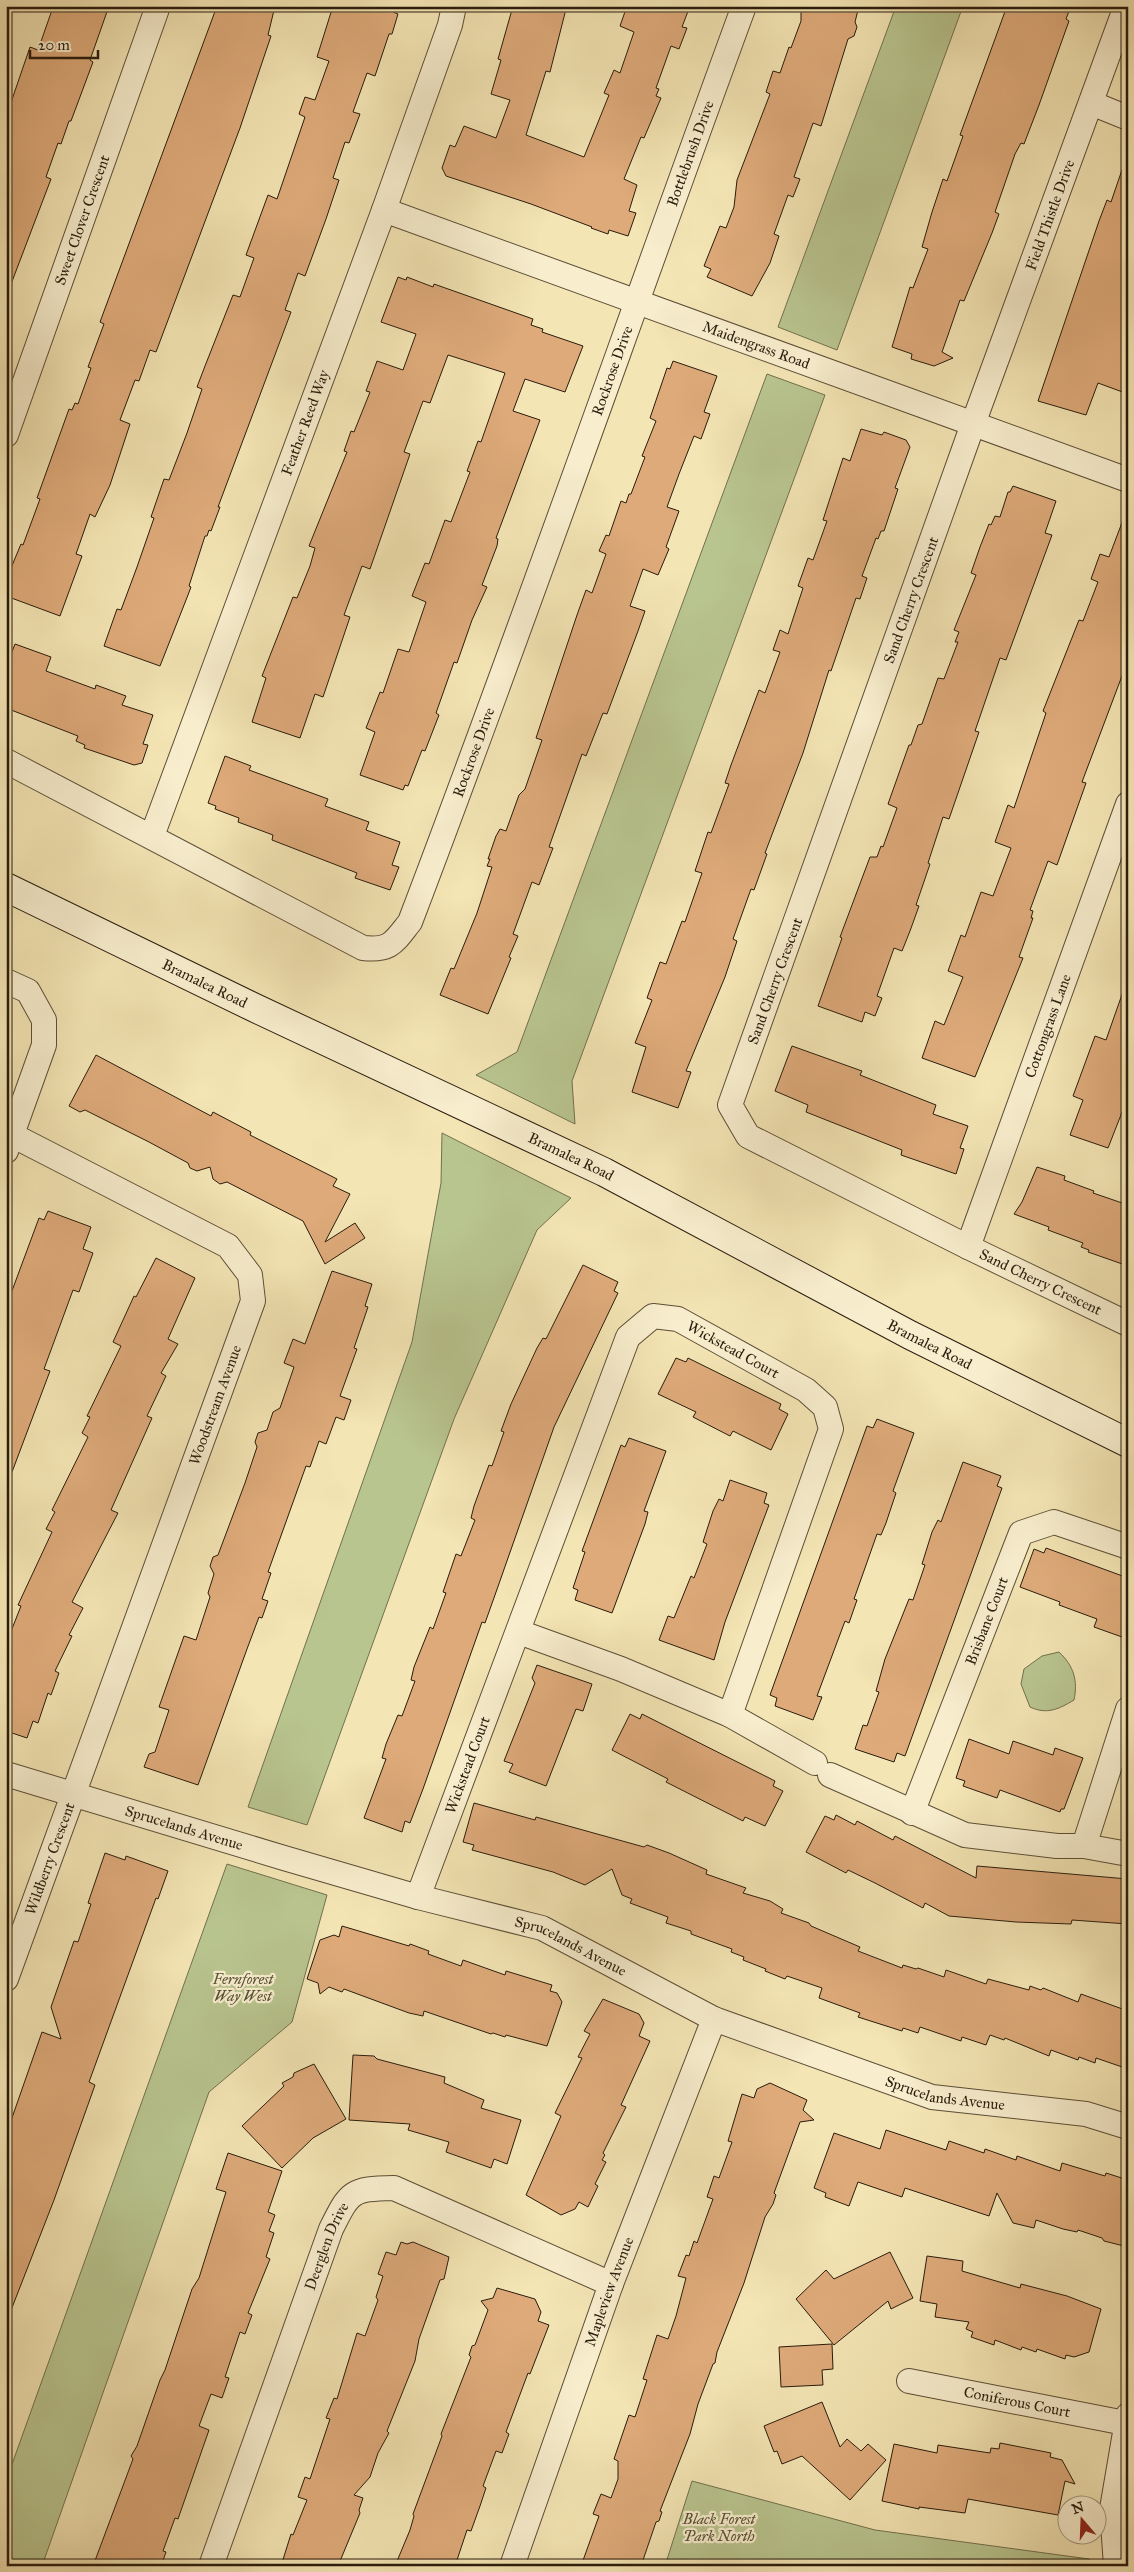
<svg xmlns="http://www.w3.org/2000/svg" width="1134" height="2572" font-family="'IM FELL Great Primer',serif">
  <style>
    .green { fill: #b9c58f; stroke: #71704e }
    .building { fill: #deaa7a; stroke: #291c0c }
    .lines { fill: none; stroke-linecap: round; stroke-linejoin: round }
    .street-casing { stroke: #5c4e36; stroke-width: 26 }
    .secondary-casing { stroke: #291c0c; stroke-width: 30 }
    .street { stroke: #f8eece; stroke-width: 24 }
    .secondary { stroke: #f8eece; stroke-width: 28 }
    .labels { text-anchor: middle; stroke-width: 4.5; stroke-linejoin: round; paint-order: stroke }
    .street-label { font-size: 15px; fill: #291c0c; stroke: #f8eece }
    .park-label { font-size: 15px; font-style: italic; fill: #544f33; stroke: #f8eece }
  </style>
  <rect width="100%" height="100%" fill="#f4e5b4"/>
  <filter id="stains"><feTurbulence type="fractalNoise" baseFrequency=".004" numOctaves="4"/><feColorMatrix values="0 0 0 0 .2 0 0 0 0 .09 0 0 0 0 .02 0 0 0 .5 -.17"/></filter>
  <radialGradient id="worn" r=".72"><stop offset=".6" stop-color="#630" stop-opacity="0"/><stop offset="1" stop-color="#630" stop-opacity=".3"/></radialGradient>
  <!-- green -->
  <g class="green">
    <path d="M896,6h67l-126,344 -59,-23z"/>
    <path d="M767,374l58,21 -253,686 3,43 -99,-49 41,-23z"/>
    <path d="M442,1133l129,65 -34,32 -83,189 -147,406 -59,-18 164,-465 29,-159z"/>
    <path d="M1059,1652c15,14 19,29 15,48 -15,9 -27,15 -44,7l-9,-23 3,-15 18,-13z"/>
    <path d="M227,1864l100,31 -35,127 -83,70 -167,474h-36v-85z"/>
    <path d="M692,2481l183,49 214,29 1,7h-425z"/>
  </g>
  <!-- building -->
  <g class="building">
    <path d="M60,6h49l-19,54 3,2 -22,59h-2l-8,23 -3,-1 -12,34 5,2 -43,113 -2,-175 24,-70 8,3 14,-40 6,2z"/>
    <path d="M217,6h58l-7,29 3,1 -31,92 -84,224 -6,-2 -11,31 -4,-1 -15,40 10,4 -20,61 -15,32 -5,-3 -14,40 6,2 -22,60 -54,-20v-16l15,-36 2,1 17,-46 -3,-1 32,-89 3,1 3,-7 3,1 13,-36 -3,-1 16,-43 -4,-2z"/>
    <path d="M333,6h61l-1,6 5,2 -6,20h-3l-14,42 -8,-3 -14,39 7,2 -11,29 -4,-1 -12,36 6,2 -13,39 -21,57 -7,-3 -13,37 6,2 -73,195h2l-9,24 -2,-1 -2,6h-2l-16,50 2,1 -3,8 -28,71 -56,-20 13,-37 4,1 16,-43 17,-49 -3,-1 13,-38 5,1 18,-47 15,-44 -5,-2 8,-21 28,-71 7,2 14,-39 -8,-3 22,-60 9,4 28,-82 -6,-3 6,-17 10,3 14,-39 -12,-4z"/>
    <path d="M513,6h42l11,3 -16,63 -4,-1 -20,64 58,22 25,-62 -5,-2 10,-23 6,3 14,-41 -14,-6 7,-20h63l-8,21 5,1 -8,21 -8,-3 -15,42 3,1 -3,7 5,2 -17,40 -3,-1 -17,42 13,6 -8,26 7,2 -8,23 -19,-6 -1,4 -17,-6 1,-1 -61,-23 -85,-28 -4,-8 8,-23 5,2 9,-21 32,12 14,-38 -19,-6 10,-34 -3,-1z"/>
    <path d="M801,6h58l-4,16 2,5 -3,9 -6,3 -27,87 -8,-3 -19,54 6,2 -7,18 -5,-2 -14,39 5,2 -9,27 -18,33 -45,-19 4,-8 -7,-3 16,-40 6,2 8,-21 3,-27 33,-86 -4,-2 7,-21 7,2 9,-26 2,1 10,-27z"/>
    <path d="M1007,6h64l-5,13 3,2 -30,84 -15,39 -3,-1 -6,11 -20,58 4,2 -7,19 -28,68 -4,-1 -12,35 -6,17 11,6 -19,8 -23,-7 1,-5 -20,-7 18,-60 3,1 15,-39 -6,-2 10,-35 11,-33 4,2 16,-45 -3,-1z"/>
    <path d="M1125,161l3,1v232l-30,-11 -12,32 -48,-14 61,-180 8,-21 4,2z"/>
    <path d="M398,277l8,3 1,-3 26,10 1,-3 99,35 -2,6 12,4 -1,3 41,14 -18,46 -40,-13 -12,32 27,9 -44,118 2,1 -1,7 -15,39 5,2 -15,33 -15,43 -3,-1 -18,51 3,2 -14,36 -3,-1 -14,36 -3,-1 -2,5 -43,-15 15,-43 -9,-4 14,-36 3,1 15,-44 11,3 17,-50 -14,-6 13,-33 4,1 16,-44 6,2 19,-50 -3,-1 11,-30 3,1 24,-69 -57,-18 -18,48 -7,-2 -19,51 6,2 -40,115 -8,-3 -18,49 6,2 -27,80 -8,-3 -15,44 -48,-16 14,-44 -4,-2 31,-79 4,1 13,-32 5,-18 -6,-2 38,-94 -3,-1 7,-20 3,1 16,-40 -4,-1 11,-30 26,9 13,-36 -35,-12z"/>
    <path d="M673,361l44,15 -13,36 6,2 -9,25 -7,-3 -15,38 -12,33 12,4 -13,36 3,2 -11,26 -15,-6 -13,37 15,5 -7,20 -31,83 -4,-1 -17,43 -4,-2 -33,93 4,1 -14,37 -7,-3 -19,52 5,2 -9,21 2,1 -23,56 -48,-19 11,-27 3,1 23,-56 15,-46 -5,-1 3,-7h-2l8,-23 4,-7 6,2 13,-36 6,-6 17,-49 -6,-2 41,-123 9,-25 6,3 14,-39 -7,-3 7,-16 3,1 12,-35 5,2 3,-9h2l14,-37 -3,-1 14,-35 -6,-3 17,-50 3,1z"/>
    <path d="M861,429l21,6 2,-3 22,8 4,7 -15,41 3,1 -14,42h-3l-3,8 -2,-1 -14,38 5,2 -7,21 -4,-1 -25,73 -2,-1 -26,83 -38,100 2,1 -13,36 -3,-1 -18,50 4,2 -12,36 -39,94 5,1 -13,36 -46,-16 14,-45 -11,-4 17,-43 -5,-2 13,-36 6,2 16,-43 3,1 17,-49 -7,-2 13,-39 3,1 18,-49 -4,-1 6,-18 28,-75 6,3 15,-41 -7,-2 7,-20 8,4 15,-46 -5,-2 10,-28 5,2 14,-39 -4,-1 20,-62 7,3z"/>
    <path d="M1013,486l43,15 -11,32 7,2 -46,125 -6,-2 -25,73 4,1 -30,87 -6,-2 -15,46 2,1 -14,41 3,1 -9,25 -8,20 -8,-3 -17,48 5,2 -7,18 -10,-4 -3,10 -44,-16 24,-68 -2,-1 30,-80h7l4,-11 2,1 14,-39 -9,-4 21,-59h2l7,-20 4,-1 16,-46 6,1 14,-37h-3l4,-10 -5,-2 22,-55 -5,-2 9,-26 9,-23 2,1 4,-9 5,1 8,-25h2z"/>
    <path d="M1126,512l2,148 -46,122 4,1 -29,82 -9,-4 -18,49 3,1 -2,7h2l-14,39 4,1 -48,119 -53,-19 13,-37 9,4 19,-48 -15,-6 13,-36 4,2 16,-45 12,4 18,-48 -16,-6 13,-37 6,3 32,-95 -3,-2 36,-91 4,1 15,-39 -7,-3 9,-25 9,3z"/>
    <path d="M15,644l36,13 -5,14 49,18 1,-4 30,11 -4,9 31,10 -10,29 5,1 -6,18 -8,2 -50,-17 1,-3 -9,-4 2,-5 -72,-28v-41z"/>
    <path d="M225,756l26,10 -2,4 79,29 -3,7 44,16 -3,8 34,12 -8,23 7,2 -9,23 -35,-12 2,-5 -85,-33 1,-5 -35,-13 1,-4 -24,-9 1,-3 -8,-3z"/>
    <path d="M1125,986h3v111l-20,51 -38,-13 13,-35 -10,-4 22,-60 11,4z"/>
    <path d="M792,1046l70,25 -2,4 76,30 -3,9 35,12 -8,22 4,1 -8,25 -55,-19 1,-5 -96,-38 2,-7 -33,-14z"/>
    <path d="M96,1055l115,61 2,-4 38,20 -1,3 87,44 -4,7 17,8 -25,48 30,-19 10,15 -40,26 -22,-43 -76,-39 -7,2 -7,-5 -3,-12 -13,4 -7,-3 -2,-5 -39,-21 -64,-32 -5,2 -11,-6z"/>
    <path d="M1037,1167l28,9 -1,4 30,11 -1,2 35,12v61l-40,-14 1,-2 -8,-3 2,-4 -35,-13 1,-3 -35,-13 8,-12z"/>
    <path d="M48,1211l43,16 -8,22 10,4 -14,39 -6,-2 -29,79 6,2 -41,109 -3,-1v-172l33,-89 5,2z"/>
    <path d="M156,1258l39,20 -27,61 10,5 -17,29 5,3 -19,40 5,2 -41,92 7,3 -46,89 11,6 -14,27 3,1 -17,35 4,2 -8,22 -3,-2 -10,30 -5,-2 -6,17 -21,-7v-87l15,-38 -3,-1 34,-73 -6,-3 9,-17 -3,-2 36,-73 -6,-4 8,-16 -3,-1 34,-70 -8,-4 21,-46 2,1z"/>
    <path d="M583,1265l35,17 -4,9 4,2 -64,134 -59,168 -10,28 -3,-1 -59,167 -13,34 -5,-2 -3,11 -38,-14 22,-59 -4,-1 4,-14 12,-29 4,1 13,-35 -4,-1 3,-13 16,-40 3,2 13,-36 -3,-1 13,-38 5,2 14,-36 -4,-2 3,-12 15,-41 3,1 12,-34 -3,-1 10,-27 26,-56 6,-10 3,1z"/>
    <path d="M332,1271l40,13 -7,22 3,1 -14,41 3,1 -17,47 11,4 -7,20 -8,-3 -10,27 -7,-3 -9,26 -4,-1 -38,106 3,1 -9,26 6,2 -6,17 -3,-1 -12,32 -49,136 -54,-18 5,-13 6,-2 14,-42 -10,-3 25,-71 12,4 14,-43 -2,-4 6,-19 -4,-8 3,-9 5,-2 27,-72 12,-36 -2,-5 3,-9 9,-3 6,-18 7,-4 14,-41 -10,-4 9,-24 12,5z"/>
    <path d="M676,1358l10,4 2,-4 93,46 -2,5 9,5 -17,36 -38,-19 -3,5 -37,-19 3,-5 -38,-18z"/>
    <path d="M877,1419l37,14 -21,58 3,2 -10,30 -5,12 -4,-1 -23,65 3,1 -8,23 -4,-2 -28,75 5,1 -9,23 -38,-14 2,-8 -7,-3 97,-269 6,2z"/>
    <path d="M629,1438l37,13 -22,60 4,1 -3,12 -33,89 -37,-13 3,-10 -5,-2 12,-36 -3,-1 39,-106 4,2z"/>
    <path d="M963,1462l38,14 -4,10 5,2 -97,268 -8,-3 -3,9 -39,-13 8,-24 4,1 12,-34 -3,-1 9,-32 24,-60 4,1 12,-35 -3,-1 10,-32 6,-12 3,2z"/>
    <path d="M730,1480l37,13 -3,10 5,2 -44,117 -11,38 -55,-20 9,-24 6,2 17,-42 3,2 13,-34 -4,-2 10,-31 6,-12 4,2z"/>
    <path d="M1046,1548l82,30v45l-6,14 -28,-10 3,-8 -38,-14 1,-3 -40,-15 14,-38 10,4z"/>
    <path d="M537,1665l55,19 -9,27 -7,-2 -30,77 -37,-14 4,-8 -9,-3 31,-78 -3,-5z"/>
    <path d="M630,1714l10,5 2,-5 133,67 -2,5 10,5 -18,35 -20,-9 -2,4 -77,-39 2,-3 -56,-29z"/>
    <path d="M969,1739l40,15 4,-13 40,14 2,-7 28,10 -19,51h-3l-1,3 -60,-22 -3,8 -34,-12 2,-5 -9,-3z"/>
    <path d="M474,1803l61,17 1,-3 108,30 3,-2 22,8 38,17 -1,4 40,14 -3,5 27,8 13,8 -2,4 28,10 2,3 49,21 -2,4 44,17 1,-3 13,4 2,-1 26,9 2,-7 40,14 2,-5 41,11 1,-4 11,4 2,-2 35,14 3,-8 47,17v58l-32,-11 -1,5 -16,-6 -1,3 -27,-10 -2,6 -44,-18 -1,2 -14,-5 -4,10 -24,-8 -1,4 -41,-14 -2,6 -15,-5 -1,3 -44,-14 2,-4 -41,-15 3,-10 -35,-12 -2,3 -20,-8 1,-2 -23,-9 1,-3 -13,-5 1,-3 -41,-15v-3l-25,-8 2,-6 -38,-14 2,-4 -10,-4 -10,-26 -27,16 -32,-13 -81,-22 2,-5 -11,-3z"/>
    <path d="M836,1815l19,10 2,-4 36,19 2,-4 81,42 1,-12 151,13v45l-56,-4 -1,4 -55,-2 -67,-6 -24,-13 -2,5 -48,-25 -27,-13 -2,3 -40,-21 19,-36 9,4z"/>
    <path d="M105,1853l20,7 1,-4 42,15 -10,28 -2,-1 -67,184 6,3 -41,115 -48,123v-188l36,-103 19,7 -10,-32 23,-66 4,1 13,-38 -3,-1z"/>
    <path d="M342,1926l67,20 1,-2 19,7 -1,3 33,12 2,-6 42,15 1,-4 46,14 -2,6 7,2 5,9 -15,44 -41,-11 -1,2 -12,-4 -2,1 -67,-23 -1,5 -14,-3 -65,-24 -2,3 -13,-5 -9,7 -2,-11 -11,-4 13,-39 14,-5 5,2z"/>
    <path d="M603,1999l36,15 5,9 -5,13 11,5 -29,64 5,2 -23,46 2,2 -3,5 4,2 -11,22 3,2 -10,21 -9,-5 -4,7 -14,6 -35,-20 35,-79 -6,-3 27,-55 -4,-1 12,-23 -6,-3z"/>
    <path d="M353,2055l21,1 3,3 68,18 -1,6 40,17 -3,8 40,12 -14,44 -13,-5 -3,9 -45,-16 3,-10 -41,-12 2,-6 -61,-4z"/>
    <path d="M314,2064l32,55 -33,19 -31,30 -40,-42 42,-40 -2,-3 11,-6 1,-4z"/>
    <path d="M770,2083l37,17 -4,10 11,10 -14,2 -26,71 2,2 -3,9 -8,13 -21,66 -27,69 -2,11 -2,1 -15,40 -8,30 -30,77 2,1 -3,9 -3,1 -15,44h-60l18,-50 -6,-2 8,-20 10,4 7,-19v-18l-4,-2 15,-44 6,2 12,-37 -4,-1 14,-44 11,4 8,-23 10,-38 -8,-2 8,-21 3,1 5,-15 3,2 16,-44 -6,-2 7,-21 5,2 13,-36 -4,-1 14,-47 12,4 3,-9z"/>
    <path d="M886,2130l60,20 3,-9 35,12 1,-4 31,11 1,-4 43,15 2,-8 43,13 1,-3 22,7v67l-24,-6 -2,-3 -24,-8 -1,2 -14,-3 -27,-9 -2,8 -21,-5 -16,-30 -8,23 -84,-28 -3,9 -44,-15 -9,24 -24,-9 1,-4 -12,-5 20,-55 46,16z"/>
    <path d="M228,2153l54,18 -14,41 7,3 -6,16 5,2 -8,24 4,2 -22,54 4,2 -7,19 -5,-2 -15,45 4,1 -7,20 -11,-4 -12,32 10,4 -31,89 -3,-1 -12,33 3,1 -5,14h-68l40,-107 -2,-3 6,-10 23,-66 5,-10 27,-81 7,-11 27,-86 -10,-3z"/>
    <path d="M401,2242l6,2 6,-2 36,15 -5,22 -4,1 -21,59 -4,22 -28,70 2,2 -11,20 -8,24 -16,18 9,3 -4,12 1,3 -22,53h-57l10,-32 2,1 14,-35 -9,-3 7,-20 5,2 20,-60 -4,-1 8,-20 3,1 20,-66 8,3 13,-36 -2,-3 7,-21 -5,-2 8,-22 10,3z"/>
    <path d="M890,2252l23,46 -22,11 -3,-8 -54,44 -38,-46 30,-29 8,9z"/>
    <path d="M927,2256l36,5 -1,10 58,17 1,-4 46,12 34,13 -12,43 -15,5 -8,-2 -1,4 -28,-10 -1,3 -14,-5 -1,3 -26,-10 -1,5 -23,-8 2,-5 -7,-3 3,-7 -34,-5 2,-13 -17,-3z"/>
    <path d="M497,2288l38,11 6,13 -3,9 11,4 -19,49 -2,-1 -22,59 3,2 -7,19 -6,-2 -13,35 3,2 -6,18 -9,25 -4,-1 -12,36h-60l15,-36 4,-14 -1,-2 29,-78 -1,-2 30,-77 -2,-2 3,-9 3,-1 13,-35 -7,-9 12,-3z"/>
    <path d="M832,2344l1,25 -11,1 1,15 -42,2 -2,-40z"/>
    <path d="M822,2402l18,45 7,-8 14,12 7,-7 18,16 -36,40 -48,-44 -20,8 -5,-13 -3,1 -10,-26z"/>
    <path d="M1000,2443l51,10 -1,4 12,3 13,24 -10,-3 -7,34 -90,-16 -3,14 -46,-6v2l-37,-8 12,-57 43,9 1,-8 52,8 1,-5 8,1z"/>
  </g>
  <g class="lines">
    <!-- street casing -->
    <g class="street-casing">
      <g id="street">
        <path id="s1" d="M1126,6l-153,418 -243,681 18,31 220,111 160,77"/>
        <path d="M1091,103l37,15"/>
        <path id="s2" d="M384,210l744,270"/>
        <path id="s3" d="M6,435l152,-429"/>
        <path id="s4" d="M6,761l357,187c28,3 31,-6 47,-26 116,-304 222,-611 334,-916"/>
        <path id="s5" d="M152,836l232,-626 66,-185 4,-19"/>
        <path d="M6,981l22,10 16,29v25l-38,106"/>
        <path id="s6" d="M968,1247l160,-443"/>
        <path d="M519,1632l102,37 109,46 85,48"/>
        <path id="s7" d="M6,1774l278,84 134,39 124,31 172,91 218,78 154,17 42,13"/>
        <path d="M830,1775l135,60 92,11h27l44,8"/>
        <path id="s8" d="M912,1813l109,-280 33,-11 74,25"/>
        <path d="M1084,1846l44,-137"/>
        <path id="s9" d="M418,1897l210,-560 25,-21 25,3 128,71 19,17 6,22 -101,286"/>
        <path id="s10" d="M6,1979l247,-678 -3,-26 -22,-29 -216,-111"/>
        <path id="s11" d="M909,2381l216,42"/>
        <path id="s12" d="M211,2566l120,-337c19,-38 20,-40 63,-41l217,96"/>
        <path id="s13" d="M512,2566l99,-282 103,-265"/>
        <path d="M1116,2566l-4,-57 16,-94"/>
      </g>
    </g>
    <!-- secondary casing -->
    <g class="secondary-casing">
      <g id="secondary">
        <path id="s14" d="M6,887l247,120 351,165 306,163 218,108"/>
      </g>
    </g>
    <!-- street -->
    <use href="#street" class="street"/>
    <!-- secondary -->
    <use href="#secondary" class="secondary"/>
  </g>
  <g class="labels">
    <!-- street labels -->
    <g class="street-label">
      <text dy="5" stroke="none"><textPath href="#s4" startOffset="1279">Bottlebrush Drive</textPath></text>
      <text transform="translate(1050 215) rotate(-70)" y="5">Field Thistle Drive</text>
      <text dy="5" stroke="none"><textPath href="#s3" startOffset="228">Sweet Clover Crescent</textPath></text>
      <text dy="5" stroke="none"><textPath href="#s2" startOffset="396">Maidengrass Road</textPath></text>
      <text dy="5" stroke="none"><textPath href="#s4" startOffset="1048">Rockrose Drive</textPath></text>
      <text dy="5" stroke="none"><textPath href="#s5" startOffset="441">Feather Reed Way</textPath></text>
      <text transform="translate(911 600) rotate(-70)" y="5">Sand Cherry Crescent</text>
      <text dy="5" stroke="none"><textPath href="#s4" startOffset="642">Rockrose Drive</textPath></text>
      <text transform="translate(775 981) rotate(-70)" y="5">Sand Cherry Crescent</text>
      <text dy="5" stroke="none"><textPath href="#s14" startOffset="221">Bramalea Road</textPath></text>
      <text dy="5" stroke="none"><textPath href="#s6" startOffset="235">Cottongrass Lane</textPath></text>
      <text dy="5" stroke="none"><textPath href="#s14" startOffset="626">Bramalea Road</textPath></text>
      <text dy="5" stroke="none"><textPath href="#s1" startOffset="1531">Sand Cherry Crescent</textPath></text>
      <text dy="5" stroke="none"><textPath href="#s14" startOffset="1031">Bramalea Road</textPath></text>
      <text dy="5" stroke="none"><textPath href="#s9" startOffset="719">Wickstead Court</textPath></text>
      <text dy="5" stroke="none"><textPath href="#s10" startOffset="611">Woodstream Avenue</textPath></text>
      <text dy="5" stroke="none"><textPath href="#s8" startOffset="206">Brisbane Court</textPath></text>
      <text dy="5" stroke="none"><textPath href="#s9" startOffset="141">Wickstead Court</textPath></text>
      <text dy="5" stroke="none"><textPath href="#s7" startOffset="186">Sprucelands Avenue</textPath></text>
      <text dy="5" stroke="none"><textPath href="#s10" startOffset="128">Wildberry Crescent</textPath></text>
      <text dy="5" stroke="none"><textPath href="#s7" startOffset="591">Sprucelands Avenue</textPath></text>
      <text dy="5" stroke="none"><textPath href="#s7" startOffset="996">Sprucelands Avenue</textPath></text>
      <text dy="5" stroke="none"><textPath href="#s12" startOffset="340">Deerglen Drive</textPath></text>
      <text dy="5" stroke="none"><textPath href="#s13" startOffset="291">Mapleview Avenue</textPath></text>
      <text dy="5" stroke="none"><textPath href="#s11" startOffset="110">Coniferous Court</textPath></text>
    </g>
    <!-- park labels -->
    <g class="park-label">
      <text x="243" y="1984">Fernforest<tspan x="243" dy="17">Way West</tspan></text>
      <text x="719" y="2524">Black Forest<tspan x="719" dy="17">Park North</tspan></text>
    </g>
  </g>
  <!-- margin -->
  <rect width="1134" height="2572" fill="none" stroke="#f4e5b4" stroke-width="25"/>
  <rect x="8" y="8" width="1119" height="2557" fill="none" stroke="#291c0c" stroke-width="2.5"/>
  <rect x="12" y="12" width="1109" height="2547" fill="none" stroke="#291c0c"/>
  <!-- north arrow -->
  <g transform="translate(1082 2520) rotate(341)"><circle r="24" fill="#f8eece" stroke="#a59a80"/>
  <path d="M0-4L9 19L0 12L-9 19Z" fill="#8f2418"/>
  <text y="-8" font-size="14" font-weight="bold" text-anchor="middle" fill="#291c0c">N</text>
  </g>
  <!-- scale -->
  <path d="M30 50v8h68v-8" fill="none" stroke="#291c0c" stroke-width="2.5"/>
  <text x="38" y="50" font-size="15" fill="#291c0c" stroke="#f8eece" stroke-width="4" paint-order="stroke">20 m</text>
  <rect width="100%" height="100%" filter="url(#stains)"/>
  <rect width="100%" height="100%" fill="url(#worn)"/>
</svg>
